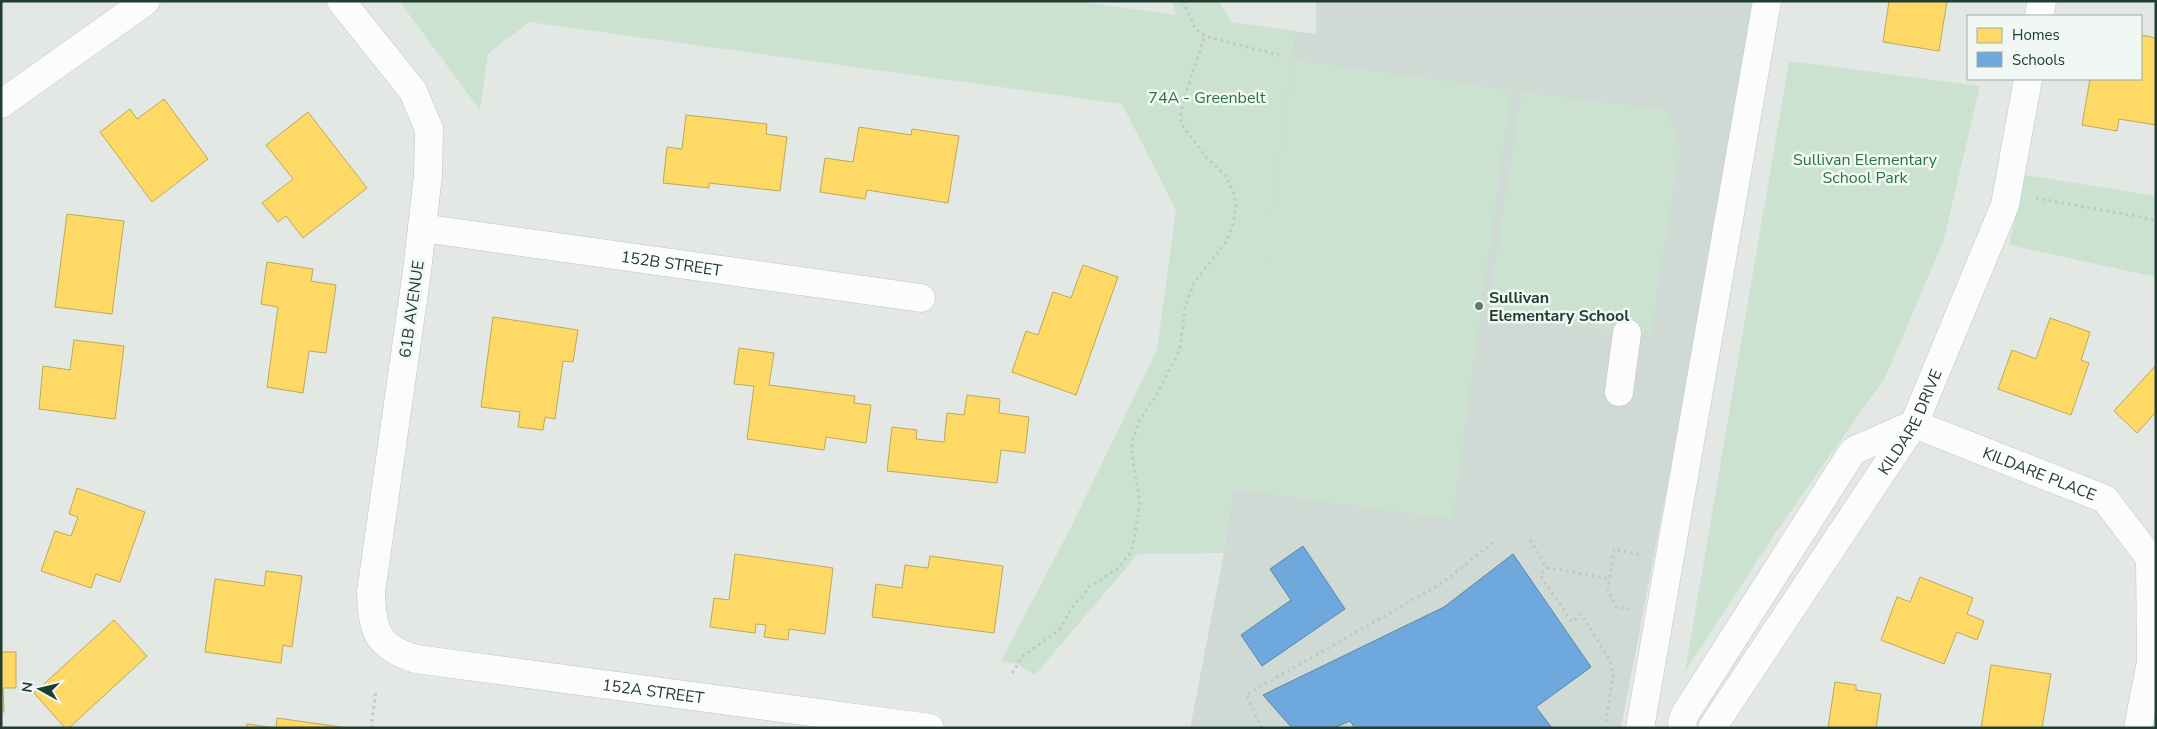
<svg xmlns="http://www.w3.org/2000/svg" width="2157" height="729" font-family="'Nunito Sans',sans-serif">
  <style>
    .built { fill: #d0dad5 }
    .green { fill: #cce2d0 }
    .homes { fill: #ffd966; stroke: #bcaa56 }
    .schools { fill: #6fa8dc; stroke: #5888a9 }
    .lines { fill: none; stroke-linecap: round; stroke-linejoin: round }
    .minor-casing { stroke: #c0c5c2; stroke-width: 29 }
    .path { stroke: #c0c8c5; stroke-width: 3; stroke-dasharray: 2.5 4; stroke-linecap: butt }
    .minor { stroke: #fbfcfb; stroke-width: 28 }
    .poi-dot { fill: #657871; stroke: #f1f8f4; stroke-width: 2 }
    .labels { text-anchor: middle; stroke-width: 5; stroke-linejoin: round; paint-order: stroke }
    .park-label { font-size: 16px; fill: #2a7340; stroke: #f1f8f4 }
    .street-label { font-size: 16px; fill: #213c32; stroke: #f1f8f4 }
    .poi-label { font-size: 16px; font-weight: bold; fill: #213c32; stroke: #f1f8f4; text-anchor: start }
  </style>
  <rect width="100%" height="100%" fill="#e3e8e5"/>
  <!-- built -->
  <path class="built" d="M1316,1h444l-139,727h-431l34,-175 71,-522 21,3z"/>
  <!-- green -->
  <g class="green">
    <path d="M399,1h679l98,14 -4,-14h47l12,21 64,9 -71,522 -86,1 -103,121 -18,-11 -16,-3 69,-132 87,-179 19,-140 -54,-106 -593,-82 -41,32 -8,56z"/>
    <path d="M1293,60l218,30 -59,429 -219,-30z"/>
    <path d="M1789,61l191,25 -36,153 -58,137 -110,156 -91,140z"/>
    <path d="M1522,92l144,18 14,36 -30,190 -163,-23z"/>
    <path d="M2025,175l131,21v81l-147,-32z"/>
  </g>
  <!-- homes -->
  <g class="homes">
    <path d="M1889,1h58l-8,50 -56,-9z"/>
    <path d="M2141,35l15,3v87l-37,-6 -2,12 -35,-6 8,-46h51z"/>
    <path d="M164,99l44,60 -56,43 -52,-70 30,-23 7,10z"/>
    <path d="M308,112l59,76 -64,50 -17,-22 -8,6 -16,-19 31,-24 -27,-34z"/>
    <path d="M686,115l81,9 -1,10 21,3 -7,54 -71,-8v5l-46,-5 4,-36 15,2z"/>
    <path d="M859,127l52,8 1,-6 47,7 -11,67 -81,-13 -2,9 -45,-7 5,-34 28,4z"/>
    <path d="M67,214l57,7 -12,93 -57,-7z"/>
    <path d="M267,262l46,7 -2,12 25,4 -10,68 -17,-2 -6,42 -36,-6 11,-80 -17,-3z"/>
    <path d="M1083,265l35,12 -42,118 -64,-23 14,-41 12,4 15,-43 18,6z"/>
    <path d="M493,317l85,13 -5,32 -10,-1 -8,58 -10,-2 -2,13 -25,-3 2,-15 -39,-5z"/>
    <path d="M2050,318l40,14 -9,28 8,3 -18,52 -73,-26 14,-39 24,9z"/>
    <path d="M74,340l50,6 -9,73 -76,-10 4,-43 27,4z"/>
    <path d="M739,348l35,5 -5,32 86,11 -1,7 17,2 -5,38 -40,-6 -2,13 -77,-11 7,-53 -20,-2z"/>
    <path d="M2156,365v47l-19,21 -23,-22z"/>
    <path d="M967,395l33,4 -1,14 30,4 -4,36 -24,-3 -4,33 -110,-12 5,-44 25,3 -1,9 28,3 3,-29 17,2z"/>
    <path d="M77,488l68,24 -25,70 -24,-8 -5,14 -50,-17 14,-40 16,5 7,-19 -9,-3z"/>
    <path d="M735,554l98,14 -8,66 -36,-5 -1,11 -24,-3 2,-12 -10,-1 -1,9 -45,-6 4,-29 15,2z"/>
    <path d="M930,556l73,10 -9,67 -122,-16 4,-33 26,4 3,-23 23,3z"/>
    <path d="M266,571l36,5 -10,71 -9,-2 -2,18 -76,-11 10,-73 49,7z"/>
    <path d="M1920,577l53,21 -6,16 17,7 -7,19 -20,-8 -13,32 -63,-24 16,-43 13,5z"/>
    <path d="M114,620l33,36 -78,72h-4l-31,-35z"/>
    <path d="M1,652h15v36h-13l1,24h-3z"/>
    <path d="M1991,665l60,9 -9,54h-61z"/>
    <path d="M1835,682l21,3v5l25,4 -5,34h-48z"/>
    <path d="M277,718l71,10h-102l1,-4 29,4z"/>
  </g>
  <!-- schools -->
  <g class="schools">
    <path d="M1303,546l42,63 -83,57 -21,-31 50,-35 -21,-31z"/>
    <path d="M1513,554l78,113 -55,40 16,21h-197l-5,-7 -17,7h-41l-29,-33 181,-88z"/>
  </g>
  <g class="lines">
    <!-- minor casing -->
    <g class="minor-casing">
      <g id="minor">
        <path id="s1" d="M341,1l72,90 16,38 -1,46 -11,96 -46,321c1,39 6,55 45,67l514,69"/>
        <path d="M2039,16l3,-15"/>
        <path d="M1,104l145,-103"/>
        <path id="s2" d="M422,228l499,70"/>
        <path d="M1619,392l8,-59"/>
        <path id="s3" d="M1914,424l191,75 45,59 1,104 -13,66"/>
        <path d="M1640,728l127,-727"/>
        <path d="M1683,728l-1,-5 3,-9 166,-260 4,-4 59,-26"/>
        <path id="s4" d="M1712,728l202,-304 91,-219 23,-126"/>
      </g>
    </g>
    <!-- path -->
    <g class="path">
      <path d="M1183,1l12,27 10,8 74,19"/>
      <path d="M2036,198l120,22"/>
      <path d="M1530,540l16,27 64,12"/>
      <path d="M1548,567l-8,8 32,47 9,-8 29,46 3,15 -8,53"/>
      <path d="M1630,609l-14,-2 -8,-17 6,-41 28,6"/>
      <path d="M1012,673l11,-17 36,-26 15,-26 8,-7 7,-10 28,-18 12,-14 4,-10 7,-43 -7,-39 -1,-21 8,-23 16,-23 24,-47 5,-42 9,-24 33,-42 7,-20 2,-16 -2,-11 -8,-18 -20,-19 -25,-33v-11l2,-12 22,-65"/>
      <path d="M371,728l5,-38"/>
      <path d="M1262,728l-16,-33 196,-112 51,-40"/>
    </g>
    <!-- minor -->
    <use href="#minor" class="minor"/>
  </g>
  <!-- markers -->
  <circle class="poi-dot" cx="1479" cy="306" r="5"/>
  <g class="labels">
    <!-- park labels -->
    <g class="park-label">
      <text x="1207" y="103">74A - Greenbelt</text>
      <text x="1865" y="165">Sullivan Elementary<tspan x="1865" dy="18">School Park</tspan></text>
    </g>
    <!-- street labels -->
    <g class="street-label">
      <text dy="6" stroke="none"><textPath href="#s2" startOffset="252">152B STREET</textPath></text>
      <text transform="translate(411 309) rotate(-82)" y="6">61B AVENUE</text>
      <text dy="6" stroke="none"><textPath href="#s4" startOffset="365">KILDARE DRIVE</textPath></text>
      <text dy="6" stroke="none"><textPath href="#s3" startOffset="135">KILDARE PLACE</textPath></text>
      <text dy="6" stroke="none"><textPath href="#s1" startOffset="952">152A STREET</textPath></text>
    </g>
    <!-- poi labels -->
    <g class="poi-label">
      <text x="1489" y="303">Sullivan<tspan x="1489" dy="18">Elementary School</tspan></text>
    </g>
  </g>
  <!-- border -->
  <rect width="2157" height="729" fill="none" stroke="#213c32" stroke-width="5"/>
  <!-- legend -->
  <rect x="1967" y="15" width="175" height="65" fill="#f1f8f4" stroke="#9eada6"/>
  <rect x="1977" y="28" width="25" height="15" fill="#ffd966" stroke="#9eada6"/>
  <text x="2012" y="40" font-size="15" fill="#213c32">Homes</text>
  <rect x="1977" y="52" width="25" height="15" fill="#6fa8dc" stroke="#9eada6"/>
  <text x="2012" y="65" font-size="15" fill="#213c32">Schools</text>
  <!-- north arrow -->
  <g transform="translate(40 689) rotate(278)" stroke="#f1f8f4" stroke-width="4" paint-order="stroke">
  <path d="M0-4L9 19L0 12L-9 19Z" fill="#213c32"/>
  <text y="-8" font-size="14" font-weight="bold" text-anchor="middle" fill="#213c32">N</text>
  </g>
</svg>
